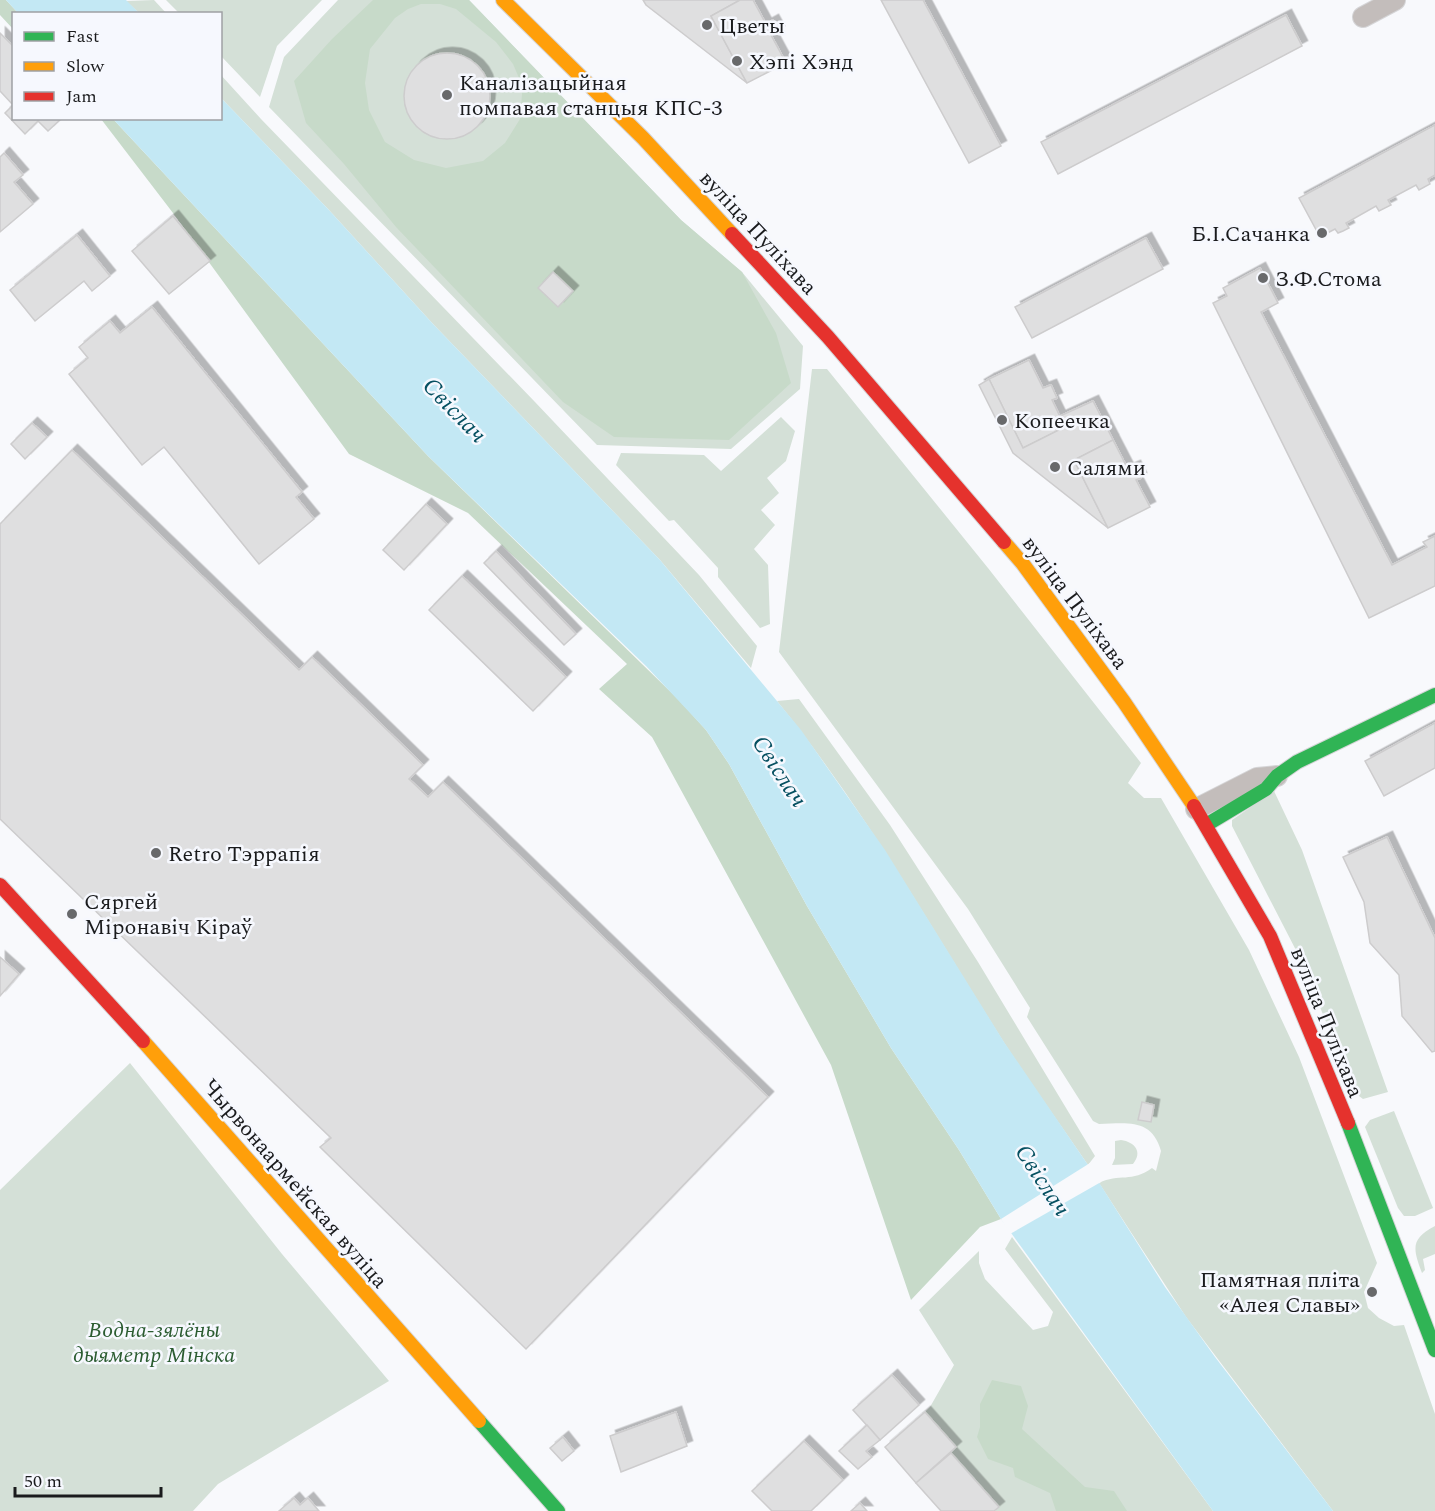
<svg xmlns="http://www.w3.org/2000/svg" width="1435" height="1511" font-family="Spectral,serif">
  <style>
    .green { fill: #d4e0d7 }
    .forest { fill: #c7dac9; fill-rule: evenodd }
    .water { fill: #c3e8f4 }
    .pier { fill: #f8f9fc }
    .building { fill: #dfdfe0; stroke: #cdcccd; stroke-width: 1.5; filter: url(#shadow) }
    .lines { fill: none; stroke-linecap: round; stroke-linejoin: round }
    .street-casing { stroke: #d5d5d7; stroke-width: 22 }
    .fast-casing { stroke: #d5d5d7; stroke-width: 16 }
    .slow-casing { stroke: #d5d5d7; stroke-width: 16 }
    .jam-casing { stroke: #d5d5d7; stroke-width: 16 }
    .street { stroke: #c3bdbb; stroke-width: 20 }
    .fast { stroke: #30b455; stroke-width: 14 }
    .slow { stroke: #ff9f0a; stroke-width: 14 }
    .jam { stroke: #e5322d; stroke-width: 14 }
    .poi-dot { fill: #68696b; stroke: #f6f8fe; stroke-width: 2 }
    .labels { text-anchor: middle; stroke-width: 5; stroke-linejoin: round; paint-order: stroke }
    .poi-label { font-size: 22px; fill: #1a1b1d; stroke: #f6f8fe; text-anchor: start }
    .street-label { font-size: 22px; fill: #1a1b1d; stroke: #f6f8fe }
    .park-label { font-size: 22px; font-style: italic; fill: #2b5c31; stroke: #f6f8fe }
    .water-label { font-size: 24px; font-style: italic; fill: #065061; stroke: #f6f8fe }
  </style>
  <defs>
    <filter id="shadow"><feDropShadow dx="5.5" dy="-5.5" stdDeviation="0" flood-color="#0004"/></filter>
  </defs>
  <rect width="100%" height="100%" fill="#f8f9fc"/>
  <!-- green -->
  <g class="green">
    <path d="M154,0l12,13h-27l-13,-12z"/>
    <path d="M166,0h156l-45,46 -17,51 -39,-41 -1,-42 -41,-1z"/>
    <path d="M338,0h131l212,220 61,52 61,74 -3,43 -69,60 -134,-4 -328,-338 15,-50z"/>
    <path d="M220,74l41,45 274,283 164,173 58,71 -6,22 -91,-108 -227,-236 -105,-115 -107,-111z"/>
    <path d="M812,369h15l161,199 153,195 -13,20 16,15h17l88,152 50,107 78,206 -13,29 4,16 11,10 15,8 10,-1 31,89v97h-102l-147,-194 -87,-134c20,-10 33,0 53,-15l4,3 5,-20c-9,-33 -34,-28 -62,-27l-6,-3 -66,-104 3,-9 -62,-99 -189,-257z"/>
    <path d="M781,417l14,14 -9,30 -19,17 12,15 -18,17 14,15 -21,24 14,16 2,59 -10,4 -42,-51v-9l-44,-48 -5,1 -53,-56 5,-12 83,2 17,16z"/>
    <path d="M799,699l91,126 88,137 117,194 -7,9c-28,-41 -58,-82 -85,-124 -73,-115 -140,-234 -226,-340z"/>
    <path d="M1274,791l28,59 86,242 -25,7 -8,-6 -55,-135 -68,-132v-6z"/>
    <path d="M130,1063l152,191 107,127 -171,103 -25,27h-193v-321z"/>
    <path d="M1394,1111l39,97 -18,8h-11l-6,-8 -33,-81 5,-7z"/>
    <path d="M1121,1140c14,2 22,12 12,24l-21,1 3,-7v-17z"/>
    <path d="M1435,1226v28l-12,5 2,11 -3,3c-9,-24 -12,-34 13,-47z"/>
    <path d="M1012,1237l201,274h-218l3,-5 -47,-53 5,-6 -31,-35 5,-5 24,-42 -35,-55 60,-59v12l6,16 48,51 15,-4 5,-14 -48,-63z"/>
  </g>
  <!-- forest -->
  <g class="forest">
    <path d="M0,0h6l12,13 -4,1 -1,15 -13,-14z"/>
    <path d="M373,0h96l212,220 61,52 34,61 15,50 -62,57 -115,-3 -51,-35 -167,-175 -52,-63 -38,-41 -12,-42 38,-42zM421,4h19l16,5 40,33 17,22 6,14 3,16 -2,25 -15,24 -22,18 -37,7 -32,-8 -29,-18 -16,-32 -4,-27 5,-34 25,-31 13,-9z"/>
    <path d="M101,119h12l315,337 250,243 28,31 23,34 78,142 84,142 68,102 42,69 -21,8 -69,73 -80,-235 -179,-328 -53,-48 28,-25 -159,-151 -119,-59 -176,-241z"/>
    <path d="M992,1380l29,6 7,20 -6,23 63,58 29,4 13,20h-71l-6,-18 -35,-16 -2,-9 -25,-9 -11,-22 3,-10v-23z"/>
  </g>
  <!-- water -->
  <g class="water">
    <path d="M6,0h120l13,13h-121z"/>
    <path d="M221,98l107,111 105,115 227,236 141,170 84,120 119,192 84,123 77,122 50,70 118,154h-120l-212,-292 -42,-69 -68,-102 -84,-142 -78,-142 -23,-34 -60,-64 -218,-210 -315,-337 107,-1z"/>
  </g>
  <!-- pier -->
  <path class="pier" d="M1090,1163l11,19 -91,52 -9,-15z"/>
  <!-- building -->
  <g class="building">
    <path d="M643,0h97l-29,16 36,67 -101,-78z"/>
    <path d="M740,0h13l13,24 7,-4 6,11 -8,4 15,28 -39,20 -36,-67z"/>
    <path d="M881,0h42l78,146 -32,17z"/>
    <path d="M1286,15l16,31 -244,128 -17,-32z"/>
    <path d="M0,33l14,14v71h48l-14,13 -10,-10 -13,13 -20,-21 8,-8 -13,-14z"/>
    <circle cx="447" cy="96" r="43"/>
    <path d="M1435,125v50l-7,4 2,5 -11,6 -3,-5 -28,15 3,5 -12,6 -3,-5 -30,17 3,5 -6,3 -5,2 -3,-4 -15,8 -21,-39z"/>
    <path d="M4,153l19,22 -9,7 19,22 -33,28v-75z"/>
    <path d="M173,216l37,45 -41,33 -37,-43z"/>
    <path d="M77,235l33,41 -18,15 -8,-10 -49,40 -25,-31z"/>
    <path d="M1146,238l17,31 -131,69 -17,-31z"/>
    <path d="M1260,268l18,35 -17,9 131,253 35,-18 -4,-5 12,-6v50l-66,32 -156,-315 14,-7 -4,-8z"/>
    <path d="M553,272l20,19 -15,16 -20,-19z"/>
    <path d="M152,307l150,185 -6,5 18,22 -55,45 -95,-117 -22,18 -73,-91 19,-16 -9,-11 31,-26 10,12z"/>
    <path d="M1029,360l14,28 8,-3 6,13 -5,2 13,27 -42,21 -34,-69z"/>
    <path d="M989,379l34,69 42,-21 -5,-11 33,-15 20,39 -39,20 34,68 -95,-75 -34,-68z"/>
    <path d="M32,423l15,14 -22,22 -14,-15z"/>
    <path d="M1113,440l15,29 7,-3 6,12 -5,2 14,27 -42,21 -34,-68z"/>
    <path d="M72,450l227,220 13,-13 111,108 -14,14 19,18 15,-15 325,315 -242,252 -206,-202 11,-9 -331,-319v-295z"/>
    <path d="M426,504l21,20 -43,46 -21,-20z"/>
    <path d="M496,551l80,83 -12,11 -80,-82z"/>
    <path d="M462,576l104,101 -33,34 -104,-101z"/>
    <path d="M1435,723v45l-51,28 -19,-35z"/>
    <path d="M1387,837l48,101v113l-3,1 -30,-36 -3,-41 -29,-32 -6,-41 -21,-45z"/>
    <path d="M0,957l19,17 -19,22z"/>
    <path d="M1142,1102l12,3 -3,17 -13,-2z"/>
    <path d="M892,1375l27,30 -39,35 -27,-30z"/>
    <path d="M676,1412l11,34 -66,26 -11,-36z"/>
    <path d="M925,1412l31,35 -40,36 -31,-36z"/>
    <path d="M867,1425l13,15 -14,11 6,6 -14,12 -19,-18z"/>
    <path d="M563,1437l11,14 -12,10 -12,-13z"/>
    <path d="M804,1441l39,39 -32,31h-39l-20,-20z"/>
    <path d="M951,1453l48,54 -5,4h-53l-25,-28z"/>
    <path d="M294,1498l6,7 8,-7 11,13h-40z"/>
    <path d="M860,1503l7,8h-16z"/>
  </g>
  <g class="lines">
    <!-- street casing -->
    <g class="street-casing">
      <g id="street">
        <path d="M1363,17l32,-17"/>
        <path d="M1196,809l61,-31 20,-2"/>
      </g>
    </g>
    <!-- fast casing -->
    <g class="fast-casing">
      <g id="fast">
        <path d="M1206,825l60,-36 11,-13 20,-14 138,-67"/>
        <path d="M1348,1123l87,227"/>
        <path d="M479,1421l79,90"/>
      </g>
    </g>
    <!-- slow casing -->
    <g class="slow-casing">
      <g id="slow">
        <path d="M503,0l140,138 89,96"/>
        <path d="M1004,542l19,22 101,138 70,104"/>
        <path d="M143,1041l336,380"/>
      </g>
    </g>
    <!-- jam casing -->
    <g class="jam-casing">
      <g id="jam">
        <path d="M732,234l96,103 176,205"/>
        <path d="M1194,806l76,130 78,187"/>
        <path d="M0,885l143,156"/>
      </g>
    </g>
    <!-- street -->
    <use href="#street" class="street"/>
    <!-- fast -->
    <use href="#fast" class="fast"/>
    <!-- slow -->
    <use href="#slow" class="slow"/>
    <!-- jam -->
    <use href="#jam" class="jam"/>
  </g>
  <!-- markers -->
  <g class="poi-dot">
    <circle cx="707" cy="25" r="6"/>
    <circle cx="737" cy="61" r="6"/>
    <circle cx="447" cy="95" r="6"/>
    <circle cx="1322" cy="233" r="6"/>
    <circle cx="1263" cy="278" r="6"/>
    <circle cx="1002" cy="420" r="6"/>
    <circle cx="1055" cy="467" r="6"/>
    <circle cx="156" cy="853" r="6"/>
    <circle cx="72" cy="914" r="6"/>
    <circle cx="1372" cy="1292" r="6"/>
  </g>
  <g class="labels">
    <!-- poi labels -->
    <g class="poi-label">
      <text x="719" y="33">Цветы</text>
      <text x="749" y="69">Хэпі Хэнд</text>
      <text x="459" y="90">Каналізацыйная<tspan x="459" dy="25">помпавая станцыя КПС-3</tspan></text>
      <text x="1310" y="241" text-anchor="end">Б.І.Сачанка</text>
      <text x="1275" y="286">З.Ф.Стома</text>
      <text x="1014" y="428">Копеечка</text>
      <text x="1067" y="475">Салями</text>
      <text x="168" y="861">Retro Тэррапія</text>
      <text x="84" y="909">Сяргей<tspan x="84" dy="25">Міронавіч Кіраў</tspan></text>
      <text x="1360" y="1287" text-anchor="end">Памятная пліта<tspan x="1360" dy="25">«Алея Славы»</tspan></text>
    </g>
    <!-- street labels -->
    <g class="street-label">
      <text transform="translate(759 232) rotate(47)" y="8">вуліца Пуліхава</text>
      <text transform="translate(1076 602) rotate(53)" y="8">вуліца Пуліхава</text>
      <text transform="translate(1328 1022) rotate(68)" y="8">вуліца Пуліхава</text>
      <text transform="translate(296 1183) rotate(49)" y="8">Чырвонаармейская вуліца</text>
    </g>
    <!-- park labels -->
    <g class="park-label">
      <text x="154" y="1337">Водна-зялёны<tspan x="154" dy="25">дыяметр Мінска</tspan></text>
    </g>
    <!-- water labels -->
    <g class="water-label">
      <text transform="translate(455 410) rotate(46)" y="8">Свіслач</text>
      <text transform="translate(780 771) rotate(57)" y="8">Свіслач</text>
      <text transform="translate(1043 1180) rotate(57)" y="8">Свіслач</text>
    </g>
  </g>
  <!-- legend -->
  <rect x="12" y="12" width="210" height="108" fill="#f6f8fe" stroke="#9ea0a4" stroke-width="1.5"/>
  <rect x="24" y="32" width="30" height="9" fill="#30b455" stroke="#9ea0a4" stroke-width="1.5"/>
  <text x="66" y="42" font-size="18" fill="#1a1b1d">Fast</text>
  <rect x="24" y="62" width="30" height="9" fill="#ff9f0a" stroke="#9ea0a4" stroke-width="1.5"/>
  <text x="66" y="72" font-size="18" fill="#1a1b1d">Slow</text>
  <rect x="24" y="92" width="30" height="9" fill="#e5322d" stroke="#9ea0a4" stroke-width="1.5"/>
  <text x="66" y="102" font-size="18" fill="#1a1b1d">Jam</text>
  <!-- scale -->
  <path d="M15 1487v9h146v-9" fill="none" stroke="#1a1b1d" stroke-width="3"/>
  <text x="24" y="1487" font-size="18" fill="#1a1b1d" stroke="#f6f8fe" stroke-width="4.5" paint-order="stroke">50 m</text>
</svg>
